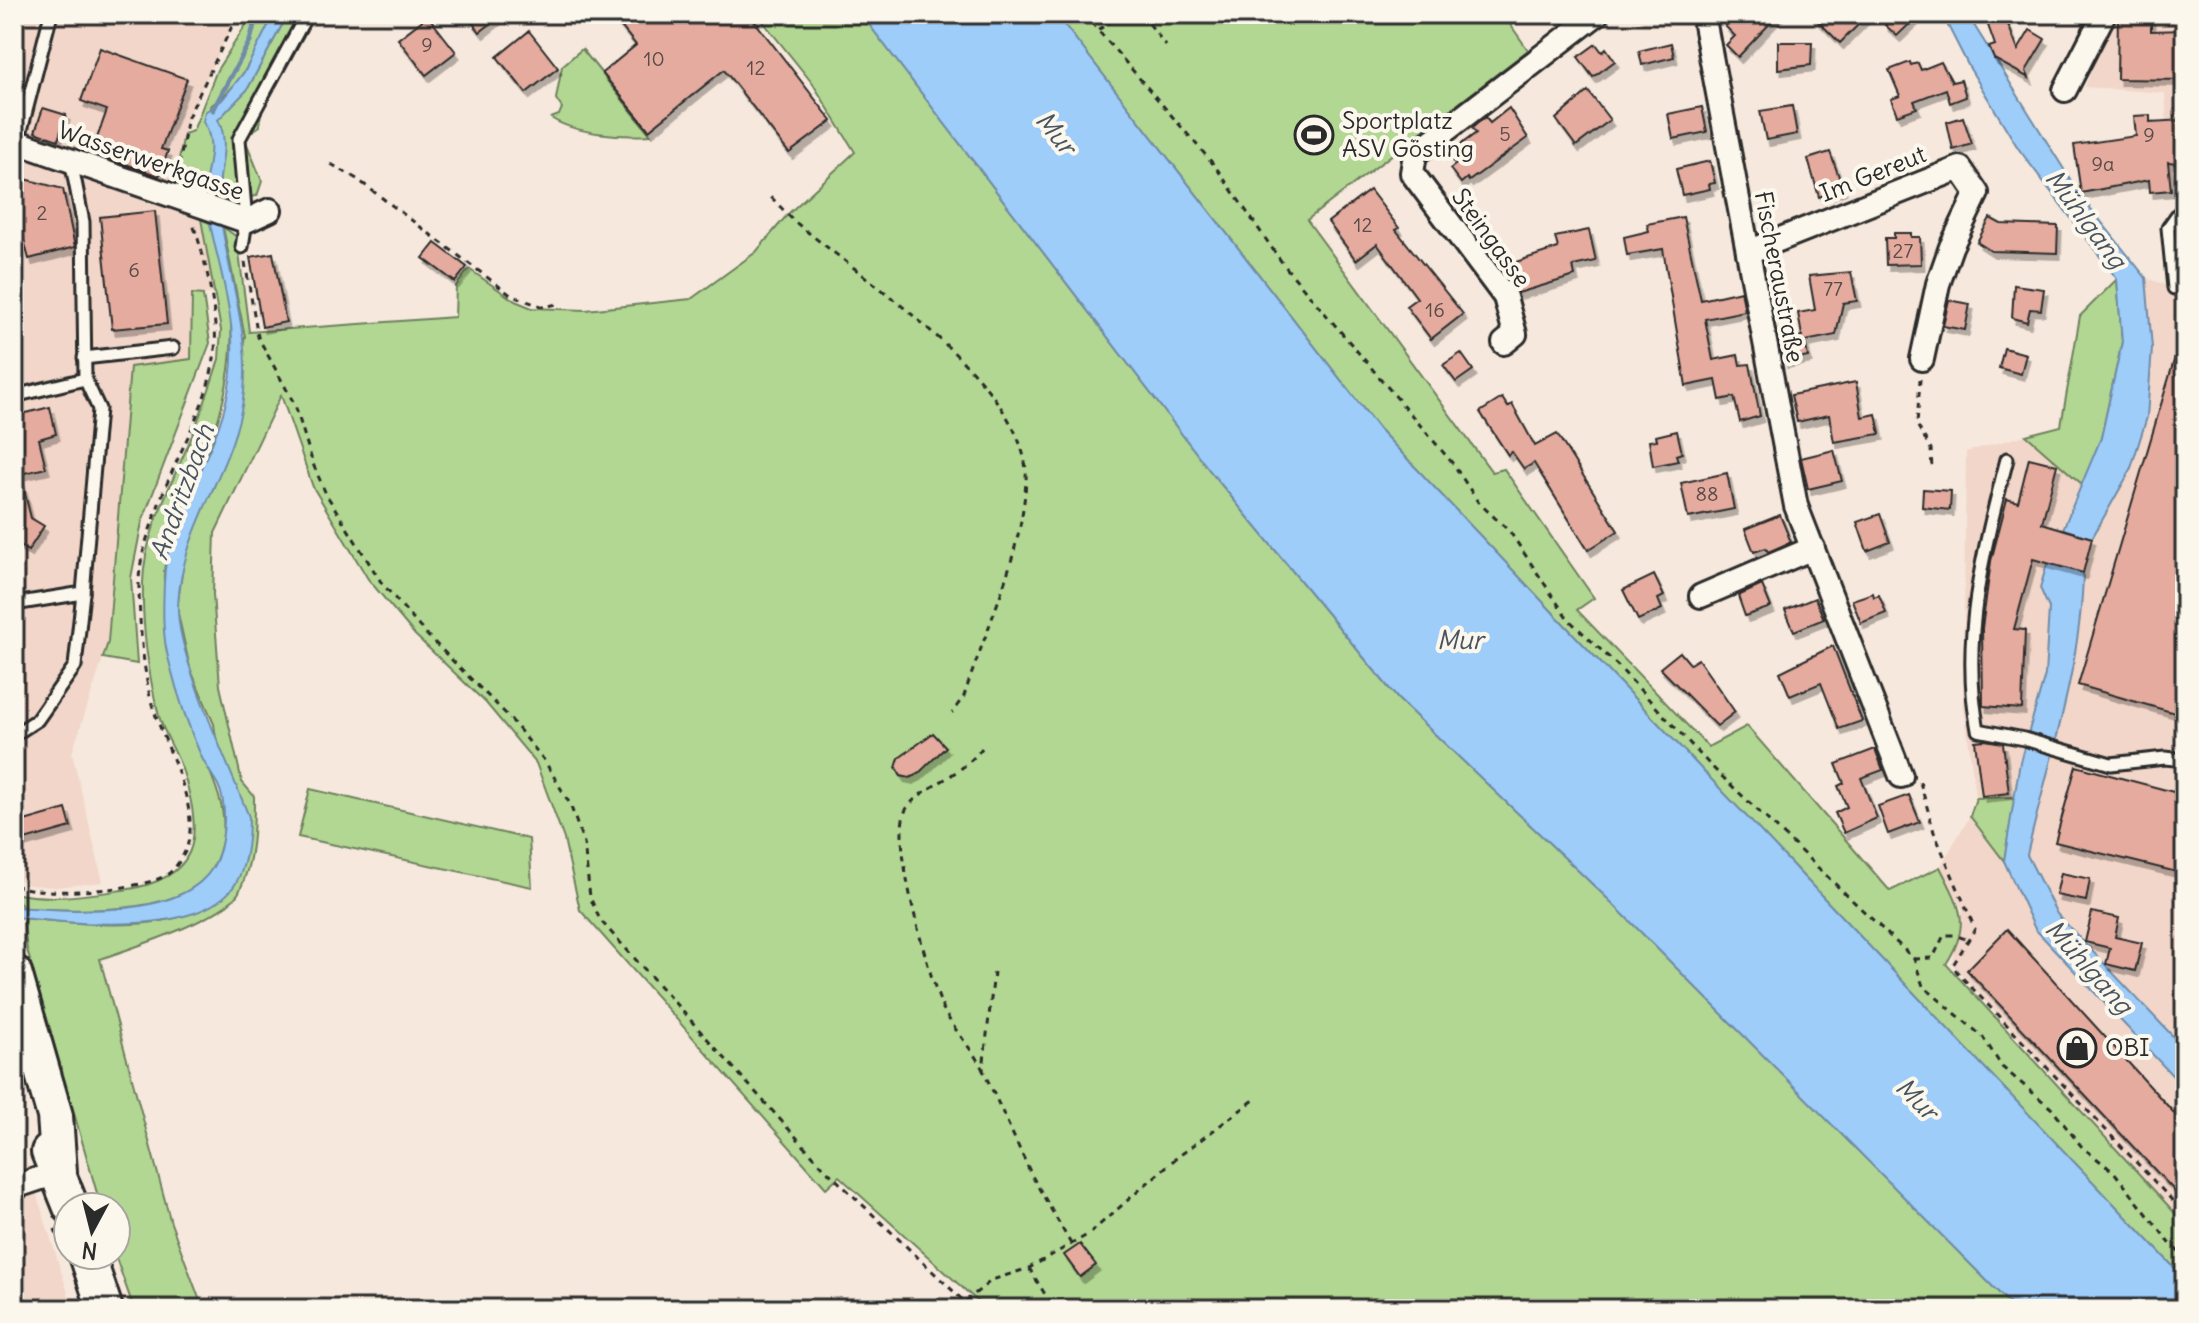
<svg xmlns="http://www.w3.org/2000/svg" width="2199" height="1323" font-family="Delius,sans-serif">
  <style>
    .built { fill: #f1d6c9 }
    .green { fill: #b2d792; stroke: #6e815e; stroke-width: 2 }
    .water { fill: #9ecdfa; stroke: #708ca7; stroke-width: 2 }
    .lines { fill: none; stroke-linecap: round; stroke-linejoin: round }
    .stream { stroke: #708ca7; stroke-width: 5 }
    .building { fill: #e4ab9e; stroke: #2b2b2b; stroke-width: 2; filter: url(#shadow) }
    .lane-casing { stroke: #2b2b2b; stroke-width: 17 }
    .street-casing { stroke: #2b2b2b; stroke-width: 28 }
    .primary-casing { stroke: #2b2b2b; stroke-width: 40 }
    .path { stroke: #2b2b2b; stroke-width: 3; stroke-dasharray: 6 6; stroke-linecap: butt }
    .lane { stroke: #fbf7ec; stroke-width: 11 }
    .street { stroke: #fbf7ec; stroke-width: 22 }
    .primary { stroke: #fbf7ec; stroke-width: 34 }
    .labels { text-anchor: middle; stroke-width: 8; stroke-linejoin: round; paint-order: stroke }
    .number-label { font-size: 20px; fill: #594b48 }
    .poi-label { font-size: 24px; fill: #2b2b2b; stroke: #fbf7ec; text-anchor: start }
    .street-label { font-size: 24px; fill: #2b2b2b; stroke: #fbf7ec }
    .water-label { font-size: 26px; font-style: italic; fill: #48545f; stroke: #fbf7ec }
  </style>
  <defs>
    <filter id="shadow"><feDropShadow dx="3.5" dy="6" stdDeviation="0" flood-color="#0004"/></filter>
  </defs>
  <rect width="100%" height="100%" fill="#f6e8dc"/>
  <filter id="ink" filterUnits="userSpaceOnUse"><feTurbulence type="fractalNoise" baseFrequency=".0125" numOctaves="2"/><feDisplacementMap in="SourceGraphic" scale="16" xChannelSelector="R" yChannelSelector="G"/><feConvolveMatrix kernelMatrix="1 2 1 2 8 2 1 2 1" color-interpolation-filters="sRGB"/></filter>
  <g filter="url(#ink)">
    <!-- built -->
    <g class="built">
      <path d="M14,14h224l-50,103 -11,56 28,29 7,22 -11,-4 14,74 -23,1 -1,64 -61,8 -22,276 -36,110 31,129 -47,5 -26,-2 -16,-8z"/>
      <path d="M2112,14h73v210l-15,-52 -5,-79 -80,-6z"/>
      <path d="M2146,278l28,10h11v761l-128,-135 -30,-59 44,-176 12,-89 -34,18 -4,67 -25,87 -5,35 -39,1 -13,-98 3,-248 60,-17 57,50 69,-137z"/>
      <path d="M1970,816l34,45 31,68 150,160v134l-232,-258 2,-30 8,-25 -23,-43z"/>
      <path d="M14,1124l1,2 58,183h-59z"/>
    </g>
    <!-- green -->
    <g class="green">
      <path d="M253,14h21c-16,32 -31,73 -64,92l2,41 -6,50 -26,-6 -4,-17 8,-40 9,-3 24,-61z"/>
      <path d="M288,14h26l-53,92 -1,20 -16,11 18,44 -5,15 -38,4 3,-73 -5,-7 30,-30z"/>
      <path d="M757,14h104l349,457 188,228 211,201 406,409h-1029l-147,-133 -13,12 -246,-278 -16,-71 -28,-76 -50,-60 -71,-68 -47,-56 -55,-92 -32,-92 -66,138 -2,61 7,92 22,96 12,14c0,33 0,65 -15,96 -13,26 -110,57 -139,67l71,264 32,86h-69l-19,-54 1,-48h-15l-74,-257 -4,-32c60,6 134,16 190,-14 8,-4 16,-14 23,-21l-22,-159 -24,-56 -13,-59 8,-58 12,-33 17,-31 31,-151 -22,-109 14,10 12,95 206,-15 1,-31 13,-17 46,32 17,7 54,2 105,-11 65,-47 32,-38 67,-62 -42,-68z"/>
      <path d="M1056,14h447l25,36 -221,170 185,252 12,-3 90,129 -17,12 131,137 39,-21 143,165 50,-24c20,40 32,56 6,97l239,260v55l-806,-850z"/>
      <path d="M582,49l69,86c-30,2 -76,-1 -100,-17l8,-3 3,-7 -6,-9 6,-33z"/>
      <path d="M201,219l11,5c33,97 22,168 -17,260 -12,28 -33,66 -31,97 4,39 17,107 28,144 14,48 47,85 23,138 -24,56 -142,47 -192,45l-9,-15c36,8 73,2 109,-3 75,-11 82,-51 60,-118 -6,-20 -19,-37 -24,-56 -11,-41 -17,-90 -16,-133 1,-56 35,-109 54,-160 8,-21 15,-42 22,-64l2,-29z"/>
      <path d="M2117,279l5,63 -21,96 -18,47 -57,-50 35,-9 19,-110z"/>
      <path d="M192,294l11,1 7,48 -68,179 -11,56 6,86 -34,-6 5,-16 22,-275 61,-8z"/>
      <path d="M310,789l219,50 3,48 -234,-50z"/>
      <path d="M2015,797l-11,64 -34,-45 6,-18z"/>
    </g>
    <!-- water -->
    <g class="water">
      <path d="M274,14h14l-41,76 -29,30c14,25 -2,54 1,82 6,71 37,137 22,209 -15,70 -60,120 -63,195 -2,49 52,161 71,211 0,21 -2,47 -13,66 -34,56 -167,40 -222,34v-10c54,3 167,14 199,-40 12,-21 15,-61 5,-82 -5,-9 -11,-17 -16,-27 -13,-29 -25,-65 -33,-97 -7,-24 -6,-53 -5,-78 1,-62 46,-118 61,-177 20,-78 -6,-129 -19,-202 -6,-29 15,-55 -3,-82l2,-10 17,-12 23,-29z"/>
      <path d="M861,14h195l323,415 806,850v30h-170l-406,-409 -211,-201 -188,-228z"/>
      <path d="M1942,14h25l113,181 66,83 6,70 -5,69 -17,54 -38,67 -29,-9 38,-91 21,-96 -5,-63 -99,-131 -49,-81z"/>
      <path d="M2050,554l18,14 15,5c-2,96 -35,189 -56,282l30,59 128,135v40l-150,-160 -31,-68 16,-99 25,-87 4,-67 -9,-20z"/>
    </g>
    <g class="lines">
      <!-- stream -->
      <path class="stream" d="M213,110l37,-69 7,-27"/>
    </g>
    <!-- building -->
    <g class="building">
      <path d="M466,14h37l-23,18z"/>
      <path d="M611,14h138l83,107 -43,32 -65,-83 -75,60 -47,-57 34,-28z"/>
      <path d="M1737,14h42l-41,43 -12,-12 9,-9 -10,-10z"/>
      <path d="M1811,14h58l-29,29z"/>
      <path d="M1896,14h24l-23,22 -12,-11z"/>
      <path d="M1984,14h20l14,36 12,-20 15,9 -19,32 3,7 -35,-19 -5,-12 6,-2z"/>
      <path d="M2118,14h33v17l34,-1v50l-68,-1z"/>
      <path d="M428,16l28,36 -30,23 -28,-36z"/>
      <path d="M529,31l29,37 -32,25 -29,-36z"/>
      <path d="M1778,42h34l-1,23 -33,4z"/>
      <path d="M1671,43l3,14 -32,8 -3,-14z"/>
      <path d="M1596,44l6,8 4,-4 9,13 -22,16 -15,-20z"/>
      <path d="M100,48l87,31 -26,70 7,2 -9,25 -67,-24 15,-42 -26,-9z"/>
      <path d="M1910,62l1,3 7,-2 3,7 20,-8 11,20 9,-2 5,17 -16,6 -4,-14 -32,12 3,7 -20,7 -6,-16 9,-3 -11,-26z"/>
      <path d="M1588,91l22,29 -34,26 -20,-27z"/>
      <path d="M1792,106l5,28 -31,6 -6,-29z"/>
      <path d="M1702,107l5,25 -34,7 -5,-25z"/>
      <path d="M43,108l23,7 -8,25 -23,-8z"/>
      <path d="M1509,108l19,30 -59,43 -2,-3 -6,5 -11,-14 6,-5 -8,-10 28,-21 -4,-5 13,-11 5,6z"/>
      <path d="M2150,115v7l35,-2v44l-17,-2 3,28 -21,2 -1,-12 -68,13 -7,-48 62,-9 -2,-20z"/>
      <path d="M1963,117l9,27 -19,6 -6,-28z"/>
      <path d="M1830,152l13,36 -24,9 -11,-38z"/>
      <path d="M1710,161l5,22 -6,1 1,5 -28,6 -6,-26z"/>
      <path d="M14,176l49,13 12,58 -46,12 -6,-22 -9,3z"/>
      <path d="M1370,190l29,38 -3,2 67,84 -32,25 -25,-33 11,-8 -40,-54 -21,16 -28,-38z"/>
      <path d="M155,211l12,113 -55,5 -12,-112z"/>
      <path d="M1683,217l18,83 40,-9 4,20 -40,8 8,41 25,-5 2,10 10,-1 10,52 -20,6 -6,-25 -14,3 -4,-20 -30,6 -23,-137 -36,6 -3,-18 25,-6 -2,-7z"/>
      <path d="M1990,218l11,6 57,2 -1,27 -66,-2 -14,-9z"/>
      <path d="M1589,230l7,31 -23,5 2,10 -57,17 -14,-27 54,-18 -3,-11z"/>
      <path d="M1894,233h17v4h9l1,27 -35,1 -1,-27h9z"/>
      <path d="M435,243l32,24 -12,15 -32,-24z"/>
      <path d="M273,253l13,69 -24,5 -12,-70z"/>
      <path d="M1851,272l6,29 -14,2 -7,32 -31,6 3,16 -24,5 -4,-22 22,-4 -4,-23 17,-3 -6,-34z"/>
      <path d="M2014,285l30,4 -3,21 -11,-1 -3,13 -15,-4z"/>
      <path d="M1949,300l21,4 -5,26 -22,-4z"/>
      <path d="M2181,337l4,1v378l-107,-31z"/>
      <path d="M2004,348l22,6 -5,20 -22,-6z"/>
      <path d="M1461,353l12,17 -17,12 -13,-17z"/>
      <path d="M1856,382l6,35 14,-3 4,20 -46,8 -5,-27 -32,7 -6,-27z"/>
      <path d="M1502,398l6,9 4,-3 23,42 22,-12 61,97 -30,19 -54,-87 -10,6 -12,-17 -4,3 -28,-43z"/>
      <path d="M50,407l6,27 -17,5 7,29 -26,6 11,44 13,8 -16,25 -14,-9v-126z"/>
      <path d="M1677,431l5,22 -6,2 2,6 -25,5 -4,-25 8,-1 -1,-4z"/>
      <path d="M1834,450l8,31 -34,8 -7,-31z"/>
      <path d="M2029,458l28,7 -15,58 50,15 -9,35 -50,-14 -19,70 11,1 -3,79 -39,-3 -1,-78 9,-67 16,-62 11,3z"/>
      <path d="M1727,473l7,36 -46,9 -7,-35z"/>
      <path d="M1923,489l28,2 -1,19 -28,-3z"/>
      <path d="M1880,514l10,28 -23,9 -10,-29z"/>
      <path d="M1780,515l11,27 -23,10 -2,-4 -12,4 -9,-23z"/>
      <path d="M1654,575l10,21 -6,3 4,10 -24,11 -15,-30z"/>
      <path d="M1762,585l9,22 -26,9 -7,-20z"/>
      <path d="M1873,593l1,4 5,-2 7,18 -25,10 -9,-23z"/>
      <path d="M1815,598l9,21 -30,12 -9,-21z"/>
      <path d="M1833,646l29,75 -23,8 -18,-46 -31,13 -10,-24z"/>
      <path d="M1680,652l10,12 8,-5 37,53 -18,14 -57,-58z"/>
      <path d="M933,733l13,14 -28,27 -8,4 -9,-2 -5,-8 3,-10z"/>
      <path d="M1985,740l18,3 6,50 -27,3 -7,-55z"/>
      <path d="M1875,749l8,21 -22,8 16,40 -33,15 -9,-20 12,-6 -9,-21 6,-3 -8,-19z"/>
      <path d="M2076,766l109,29v79l-130,-32z"/>
      <path d="M1909,795l11,27 -32,12 -10,-28z"/>
      <path d="M66,809l5,18 -57,16v-19z"/>
      <path d="M2061,873l29,6 -4,22 -30,-6z"/>
      <path d="M2092,912l27,6 -4,19 27,6 -7,28 -29,-7 4,-16 -25,-6z"/>
      <path d="M2007,929l178,196v77l-218,-232z"/>
      <path d="M1080,1244l16,21 -16,12 -16,-22z"/>
    </g>
    <g class="lines">
      <!-- lane casing -->
      <g class="lane-casing">
        <g id="lane">
          <path d="M18,142l33,-128"/>
          <path d="M71,161l12,61 2,157"/>
          <path d="M242,247l4,-26 -7,-82 68,-125"/>
          <path d="M2174,288l-6,-60 10,-14h7"/>
          <path d="M84,358l89,-10"/>
          <path d="M14,396l71,-17 14,30 -16,184 -69,11"/>
          <path d="M2007,459c-23,89 -47,180 -29,271l46,9 87,25 54,-6 20,2"/>
          <path d="M14,735l23,-15 38,-54 8,-73"/>
        </g>
      </g>
      <!-- street casing -->
      <g class="street-casing">
        <g id="street">
          <path d="M1703,14l93,492 105,270"/>
          <path d="M2065,90l39,-76"/>
          <path d="M14,141l232,80 24,-11"/>
          <path d="M1748,252l212,-84 17,25 -26,54 -13,37 -16,75"/>
          <path d="M1504,343l11,-9 -10,-37 -93,-124 3,-19 182,-140"/>
          <path d="M1701,596l112,-48"/>
          <path d="M14,1187l45,-15"/>
        </g>
      </g>
      <!-- primary casing -->
      <g class="primary-casing">
        <g id="primary">
          <path d="M14,973l41,143 4,56"/>
          <path d="M49,1152l22,55"/>
          <path d="M87,1255l18,54"/>
        </g>
      </g>
      <!-- path -->
      <g class="path">
        <path d="M1084,14l131,152 68,98 171,201 24,37 32,30 58,87 49,46 93,100 204,194 9,27 60,51 19,30 49,41 31,39 32,25 59,75 12,10"/>
        <path d="M1142,14l24,32"/>
        <path d="M1098,30l24,-16"/>
        <path d="M331,164l26,15 155,117 32,11 13,-3"/>
        <path d="M177,177l11,-60 50,-103"/>
        <path d="M771,197l22,23c66,56 238,166 233,260 -4,75 -39,146 -62,216l-12,17"/>
        <path d="M245,262l13,75 37,68 18,59 13,30 55,88 42,49 86,86 35,43 26,44 14,40 6,53 10,23 224,248 148,141"/>
        <path d="M1920,379l-3,46 14,24 1,22"/>
        <path d="M982,748c-22,30 -60,38 -75,60 -19,27 21,163 34,196 10,24 30,42 42,66"/>
        <path d="M1920,782l14,50 41,97 -22,36 4,7 228,242"/>
        <path d="M14,885c28,12 130,6 154,-11 7,-5 15,-17 18,-25 18,-45 -28,-111 -37,-157 -7,-34 -10,-73 -10,-109 0,-27 12,-56 21,-82 17,-46 46,-93 54,-142 6,-37 -8,-102 -22,-137"/>
        <path d="M1914,959l19,-1 11,-23h11l15,6"/>
        <path d="M994,972l-11,98 49,106 39,68"/>
        <path d="M14,1229l6,-5"/>
        <path d="M55,1229l7,19"/>
        <path d="M1029,1268l25,41"/>
        <path d="M956,1309l36,-29 37,-12 60,-34 86,-75 83,-62"/>
      </g>
      <!-- lane -->
      <use href="#lane" class="lane"/>
      <!-- street -->
      <use href="#street" class="street"/>
      <!-- primary -->
      <use href="#primary" class="primary"/>
    </g>
  </g>
  <!-- icons -->
  <defs>
    <g id="stadium-ring" transform="scale(2)"><circle r="9.5" fill="#fbf7ec" stroke="#2b2b2b" stroke-width="1.5"/><path d="M0-5a6.5 5 0 1 0 0 10a6.5 5 0 1 0 0-10ZM-3.5-1.8h7v3.6h-7Z" fill="#2b2b2b"/></g>
    <g id="shop-ring" transform="scale(2)"><circle r="9.5" fill="#fbf7ec" stroke="#2b2b2b" stroke-width="1.5"/><path d="M-5-2.5h2.3a2.7 3.5 0 0 1 5.4 0H5L5.5 6h-11ZM-1.5-2.5h3a1.5 2.3 0 0 0-3 0Z" fill="#2b2b2b"/></g>
  </defs>
  <g fill-rule="evenodd">
    <use href="#stadium-ring" x="1314" y="135"/>
    <use href="#shop-ring" x="2077" y="1048"/>
  </g>
  <g class="labels">
    <!-- number labels -->
    <g class="number-label">
      <text x="427" y="52">9</text>
      <text x="654" y="66">10</text>
      <text x="756" y="75">12</text>
      <text x="1505" y="141">5</text>
      <text x="2149" y="142">9</text>
      <text x="2103" y="171">9a</text>
      <text x="42" y="220">2</text>
      <text x="1363" y="232">12</text>
      <text x="1903" y="258">27</text>
      <text x="134" y="277">6</text>
      <text x="1833" y="296">77</text>
      <text x="1435" y="317">16</text>
      <text x="1707" y="501">88</text>
    </g>
    <!-- poi labels -->
    <g class="poi-label">
      <text x="1342" y="129">Sportplatz<tspan x="1342" dy="28">ASV Gösting</tspan></text>
      <text x="2105" y="1056">OBI</text>
    </g>
    <!-- street labels -->
    <g class="street-label">
      <text transform="translate(151 161) rotate(19)" y="8">Wasserwerkgasse</text>
      <text transform="translate(1873 174) rotate(-22)" y="8">Im Gereut</text>
      <text transform="translate(1491 238) rotate(54)" y="8">Steingasse</text>
      <text transform="translate(1779 277) rotate(79)" y="8">Fischeraustraße</text>
    </g>
    <!-- water labels -->
    <g class="water-label">
      <text transform="translate(1056 133) rotate(51)" y="9">Mur</text>
      <text transform="translate(2086 219) rotate(53)" y="9">Mühlgang</text>
      <text transform="translate(182 492) rotate(-70)" y="9">Andritzbach</text>
      <text x="1460" y="649">Mur</text>
      <text transform="translate(2089 967) rotate(48)" y="9">Mühlgang</text>
      <text transform="translate(1917 1099) rotate(45)" y="9">Mur</text>
    </g>
  </g>
  <!-- margin -->
  <rect width="2199" height="1323" fill="none" stroke="#fbf7ec" stroke-width="48"/>
  <rect x="24" y="24" width="2151" height="1275" fill="none" stroke="#2b2b2b" stroke-width="3" filter="url(#ink)"/>
  <!-- north arrow -->
  <g transform="translate(92 1231) rotate(187)"><circle r="38" fill="#fbf7ec" stroke="#a8a59f" stroke-width="2"/>
  <path d="M0-6L14 30L0 20L-14 30Z" fill="#2b2b2b"/>
  <text y="-12" font-size="22" font-weight="bold" text-anchor="middle" fill="#2b2b2b">N</text>
  </g>
</svg>
